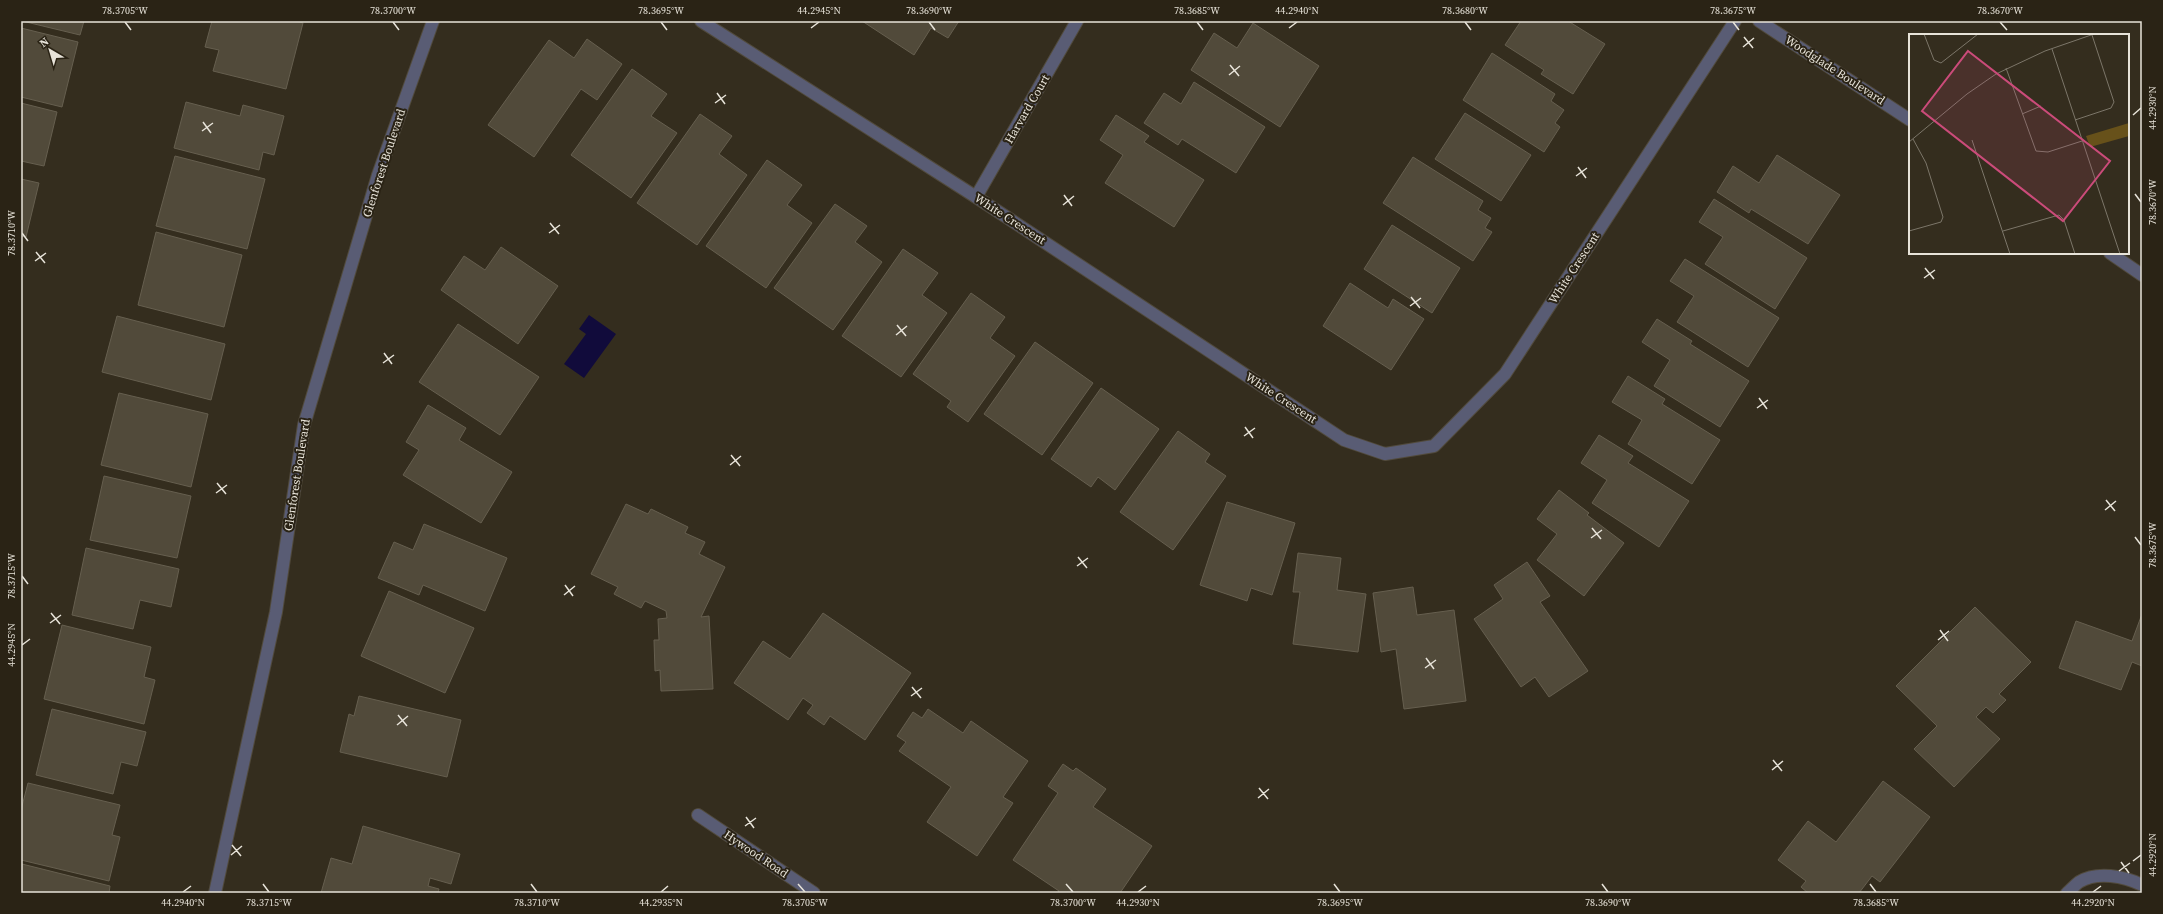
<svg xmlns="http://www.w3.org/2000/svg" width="2163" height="914" font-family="'Source Serif 4',serif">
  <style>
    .water { fill: #110b3b }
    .building { fill: #514a3a; stroke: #665f4f }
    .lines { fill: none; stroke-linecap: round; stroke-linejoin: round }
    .minor-casing { stroke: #514a3c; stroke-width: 14 }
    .minor { stroke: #595c74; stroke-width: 12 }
    .ticks { fill: none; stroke: #e7e3d9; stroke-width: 1.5 }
    .labels { text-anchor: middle; stroke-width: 4; stroke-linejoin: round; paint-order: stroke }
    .street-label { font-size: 12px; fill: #e7e3d9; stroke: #2a2315 }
    .inset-road { fill: none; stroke: #7c7669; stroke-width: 1 }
    .view { fill: #cb4b7a; fill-opacity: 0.15; stroke: #cb4b7a; stroke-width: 2 }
    .inset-edge { fill: none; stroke: #e7e3d9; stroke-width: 2 }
    .neatline { fill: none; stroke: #e7e3d9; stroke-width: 1.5 }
    .ticks-label { font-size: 10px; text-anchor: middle; fill: #e7e3d9 }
  </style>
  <rect width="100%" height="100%" fill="#342d1e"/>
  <!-- water -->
  <path class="water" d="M589,315l27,19 -32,44 -20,-14 22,-30 -7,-5z"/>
  <!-- building -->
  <g class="building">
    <path d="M22,21h62l-4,14z"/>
    <path d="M212,21h84l7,2 -17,66 -73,-18 6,-21 -14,-3z"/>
    <path d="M862,21h97l-11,17 -17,-10 -17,27z"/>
    <path d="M1521,21h47l37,23 -32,50 -32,-20 3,-4 -39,-25z"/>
    <path d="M1253,23l66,43 -39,61 -89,-57 23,-37 23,15z"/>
    <path d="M21,28l57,14 -16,65 -41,-10z"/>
    <path d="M587,39l35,25 -25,36 -16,-11 -47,68 -46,-32 61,-85 25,18z"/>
    <path d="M1492,53l63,41 -4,7 13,9 -9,13 5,4 -16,25 -81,-52z"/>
    <path d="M632,69l35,25 -16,22 26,17 -46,65 -60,-43z"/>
    <path d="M1194,82l71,45 -29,46 -54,-34 -4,6 -34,-22 20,-30 17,11z"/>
    <path d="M186,102l54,14 3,-11 41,11 -10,39 -11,-3 -4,18 -85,-22z"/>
    <path d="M21,103l36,9 -13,54 -23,-5z"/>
    <path d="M1465,113l66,42 -30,46 -66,-42z"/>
    <path d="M700,114l32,22 -13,18 28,21 -50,70 -60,-42z"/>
    <path d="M1116,115l33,21 -5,6 60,38 -30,47 -69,-44 18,-28 -23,-15z"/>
    <path d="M1777,155l63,40 -32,49 -57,-35 -2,4 -32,-21 16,-26 26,17z"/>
    <path d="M175,156l90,23 -18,70 -91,-23z"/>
    <path d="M1413,157l70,44 -5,9 13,8 -6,10 7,4 -19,29 -90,-58z"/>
    <path d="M767,160l35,25 -15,20 25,18 -46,65 -60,-42z"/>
    <path d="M21,179l18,4 -13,54 -5,-1z"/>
    <path d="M1714,199l93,59 -32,51 -70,-45 18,-27 -24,-15z"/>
    <path d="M835,204l32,22 -12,16 27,20 -49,68 -59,-42z"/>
    <path d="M1392,225l68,43 -28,45 -68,-44z"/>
    <path d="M156,232l86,23 -18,72 -86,-22z"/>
    <path d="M501,247l57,39 -40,58 -77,-54 23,-34 21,14z"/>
    <path d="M903,249l35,24 -16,22 25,18 -46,64 -59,-41z"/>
    <path d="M1685,259l94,59 -31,49 -71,-45 17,-26 -24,-15z"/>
    <path d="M1350,283l38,25 5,-9 31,20 -33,51 -68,-44z"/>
    <path d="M971,293l34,24 -15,21 25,18 -47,66 -21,-15 4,-6 -38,-27z"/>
    <path d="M117,316l108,28 -14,56 -109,-28z"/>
    <path d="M1657,319l35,22 -2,3 59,37 -29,46 -66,-41 16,-26 -28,-18z"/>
    <path d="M458,324l81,53 -39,58 -81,-53z"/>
    <path d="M1035,342l58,41 -51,72 -58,-41z"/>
    <path d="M1628,376l37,23 -3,5 58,36 -28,44 -64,-40 14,-24 -30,-18z"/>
    <path d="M1101,388l58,41 -44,61 -17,-13 -7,10 -40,-28z"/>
    <path d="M119,393l89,21 -17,73 -90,-22z"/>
    <path d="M428,405l38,23 -7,12 53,32 -31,51 -78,-48 16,-25 -13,-8z"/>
    <path d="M1178,431l32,23 -5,8 21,14 -53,74 -53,-38z"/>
    <path d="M1599,435l34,21 -5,7 61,38 -30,46 -67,-44 15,-23 -26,-17z"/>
    <path d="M104,476l87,20 -14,62 -87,-18z"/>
    <path d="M1559,490l30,23 -2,2 37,28 -40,53 -47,-36 20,-26 -20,-15z"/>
    <path d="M1227,502l68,21 -23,72 -21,-7 -4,13 -47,-16z"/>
    <path d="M626,504l22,10 3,-5 37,18 -3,6 20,9 -6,12 26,13 -24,50 8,-1 4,73 -52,2 -1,-21 -5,1 -1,-31h5l-1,-21 9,-1 -1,-7 -21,-10 -4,7 -27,-14 4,-7 -27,-13z"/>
    <path d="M424,524l83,34 -22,53 -62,-26 -4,10 -41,-17 16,-36 19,8z"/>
    <path d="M86,548l93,21 -8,38 -31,-7 -7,29 -61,-14z"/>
    <path d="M1298,553l43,5 -4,32 29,4 -8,58 -65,-8 7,-52h-7z"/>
    <path d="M1527,562l23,34 -10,6 48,69 -39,26 -14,-20 -14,10 -47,-68 29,-20 -9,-14z"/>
    <path d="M1413,587l4,28 37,-5 12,91 -62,8 -8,-60 -15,3 -8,-59z"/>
    <path d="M389,591l85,37 -29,65 -84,-37z"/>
    <path d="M1975,607l56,55 -32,32 7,6 -13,13 -7,-6 -10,10 24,22 -46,48 -40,-38 23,-23 -41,-40z"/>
    <path d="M823,613l88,60 -46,67 -35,-24 -6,9 -17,-12 6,-8 -10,-7 -15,22 -54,-37 29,-42 27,18z"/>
    <path d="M2142,614v52l-10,-4 -11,28 -62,-22 17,-47 56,20z"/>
    <path d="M62,625l89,22 -7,30 11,3 -11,44 -100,-25z"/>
    <path d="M359,696l102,24 -14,57 -107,-25 9,-38 5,2z"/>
    <path d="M52,709l94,23 -9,34 -16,-4 -8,32 -77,-19z"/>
    <path d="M928,709l35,24 8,-12 57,40 -25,36 10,6 -36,53 -50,-34 24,-35 -52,-36 7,-9 -9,-6 16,-24 9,6z"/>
    <path d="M1063,764l10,7 3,-3 30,21 -13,18 59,39 -32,47h-63l2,-2 -46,-31 45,-67 -10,-7z"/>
    <path d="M1883,781l47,36 -50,65 -8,-6 -13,17h-51l-7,-6 5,-6 -28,-21 30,-39 28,21z"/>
    <path d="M28,783l92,22 -8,30 8,2 -11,44 -88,-21v-50z"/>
    <path d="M363,826l97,28 -9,30 -21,-6 -2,8 11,3 -1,4h-117l10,-35 21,6z"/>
    <path d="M22,864l88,22 -1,7h-88z"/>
  </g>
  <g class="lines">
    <!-- minor casing -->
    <g class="minor-casing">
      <g id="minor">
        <path d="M701,21l275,176 368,243 41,14 49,-8 71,-72 230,-353"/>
        <path d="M1759,21l151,99"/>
        <path d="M976,197l101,-176"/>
        <path d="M2110,253l32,22"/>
        <path d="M698,815l116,78"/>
        <path d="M215,893l61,-281 28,-187 74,-250 55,-154"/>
        <path d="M2067,893c4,-3 8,-8 12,-11 18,-11 45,-6 63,3"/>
      </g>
    </g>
    <!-- minor -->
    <use href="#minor" class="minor"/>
  </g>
  <!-- ticks -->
  <path class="ticks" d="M125,22l6,8M393,22l6,8M661,22l6,8M929,22l6,8M1197,22l6,8M1465,22l6,8M1733,22l6,8M2000,22l7,8M811,28l8,-6M1289,28l8,-6M1744,37l9,11M1743,47l11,-9M1230,65l9,11M1229,75l11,-9M717,93l8,11M715,103l11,-8M2133,115l8,-7M203,122l8,11M202,131l11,-8M1578,167l8,11M1576,176l11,-8M2135,194l6,8M1064,195l8,11M1063,205l11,-9M550,223l9,11M22,233l6,8M549,233l11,-8M36,252l9,11M35,261l11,-8M1925,268l9,11M1924,278l11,-8M1411,297l9,11M1410,306l11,-8M897,325l9,11M896,335l11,-9M384,353l8,11M383,363l11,-8M1759,398l8,11M1757,408l11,-8M1245,427l8,11M1244,436l11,-8M731,455l9,11M730,465l11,-9M217,483l9,11M216,493l11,-8M2106,500l9,11M2105,510l11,-9M1592,528l9,11M2135,537l6,8M1591,538l11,-8M1078,557l9,11M1077,566l11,-8M22,576l6,8M565,585l8,11M564,595l11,-9M51,613l9,11M50,623l11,-8M1940,630l8,11M1938,640l11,-9M22,645l8,-6M1426,658l8,11M1425,668l11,-8M912,687l9,11M911,696l11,-8M398,715l9,11M397,725l11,-9M1773,760l9,11M1772,770l11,-9M1259,788l9,11M1258,798l11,-9M746,817l8,11M745,826l11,-8M232,845l9,11M231,855l11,-9M2133,861l8,-6M2121,862l8,11M2119,871l11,-8M263,884l6,8M531,884l6,8M798,884l7,8M1066,884l7,8M1334,884l6,8M1602,884l6,8M1870,884l6,8M183,892l8,-6M661,892l7,-6M1138,892l8,-6M2093,892l8,-6"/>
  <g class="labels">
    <!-- street labels -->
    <g class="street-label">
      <text transform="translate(1835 70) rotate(33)" y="4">Woodglade Boulevard</text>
      <text transform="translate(1027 109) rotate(-60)" y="4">Harvard Court</text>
      <text transform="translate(384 163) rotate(-72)" y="4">Glenforest Boulevard</text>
      <text transform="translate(1010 219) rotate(33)" y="4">White Crescent</text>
      <text transform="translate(1574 268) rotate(-57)" y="4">White Crescent</text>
      <text transform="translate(1281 398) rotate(33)" y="4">White Crescent</text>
      <text transform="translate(297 475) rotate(-81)" y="4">Glenforest Boulevard</text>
      <text transform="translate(756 854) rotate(34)" y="4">Hywood Road</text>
    </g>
  </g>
  <!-- overview -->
  <g transform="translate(1909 34)">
    <rect width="220" height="220" fill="#342d1e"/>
    <path d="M220,89v13l-39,11 -4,-11z" fill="#67511a"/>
    <path class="inset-road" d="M15,0l10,26 7,3 37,-29M143,15l68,205M97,34l30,83 12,1 34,-11M113,80l19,-8M166,86l36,-12 3,-6 -22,-67M63,106l38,114M0,108l58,-48 29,-20 49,-23 49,-17M0,197l32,-9 2,-5 -17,-54 -13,-24M94,197l56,-16 5,5 11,34"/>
    <path class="view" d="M59,17l142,110 -47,60 -141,-110z"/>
    <rect width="220" height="220" class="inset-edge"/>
  </g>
  <!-- border -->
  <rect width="2163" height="914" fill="none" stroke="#2a2315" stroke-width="44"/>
  <!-- north arrow -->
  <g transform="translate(50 50) rotate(322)" stroke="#2a2315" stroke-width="3" paint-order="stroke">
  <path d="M0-3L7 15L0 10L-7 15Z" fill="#e7e3d9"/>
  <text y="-6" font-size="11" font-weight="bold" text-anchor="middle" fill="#e7e3d9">N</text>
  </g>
  <rect x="22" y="22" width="2119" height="870" class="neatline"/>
  <g class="ticks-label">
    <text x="125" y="14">78.3705°W</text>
    <text x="393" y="14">78.3700°W</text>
    <text x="661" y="14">78.3695°W</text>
    <text x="819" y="14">44.2945°N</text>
    <text x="929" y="14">78.3690°W</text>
    <text x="1197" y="14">78.3685°W</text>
    <text x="1297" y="14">44.2940°N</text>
    <text x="1465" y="14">78.3680°W</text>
    <text x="1733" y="14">78.3675°W</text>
    <text x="2000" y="14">78.3670°W</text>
    <text transform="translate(2152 108) rotate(-90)" y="4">44.2930°N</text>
    <text transform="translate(2152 202) rotate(-90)" y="4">78.3670°W</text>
    <text transform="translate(11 233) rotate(-90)" y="4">78.3710°W</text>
    <text transform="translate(2152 545) rotate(-90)" y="4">78.3675°W</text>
    <text transform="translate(11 576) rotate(-90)" y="4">78.3715°W</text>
    <text transform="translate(11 645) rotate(-90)" y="4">44.2945°N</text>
    <text transform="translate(2152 855) rotate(-90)" y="4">44.2920°N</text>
    <text x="183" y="906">44.2940°N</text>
    <text x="269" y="906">78.3715°W</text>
    <text x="537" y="906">78.3710°W</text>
    <text x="661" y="906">44.2935°N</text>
    <text x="805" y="906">78.3705°W</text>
    <text x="1073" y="906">78.3700°W</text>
    <text x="1138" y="906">44.2930°N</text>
    <text x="1340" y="906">78.3695°W</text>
    <text x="1608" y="906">78.3690°W</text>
    <text x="1876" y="906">78.3685°W</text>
    <text x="2093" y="906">44.2920°N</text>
  </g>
</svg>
